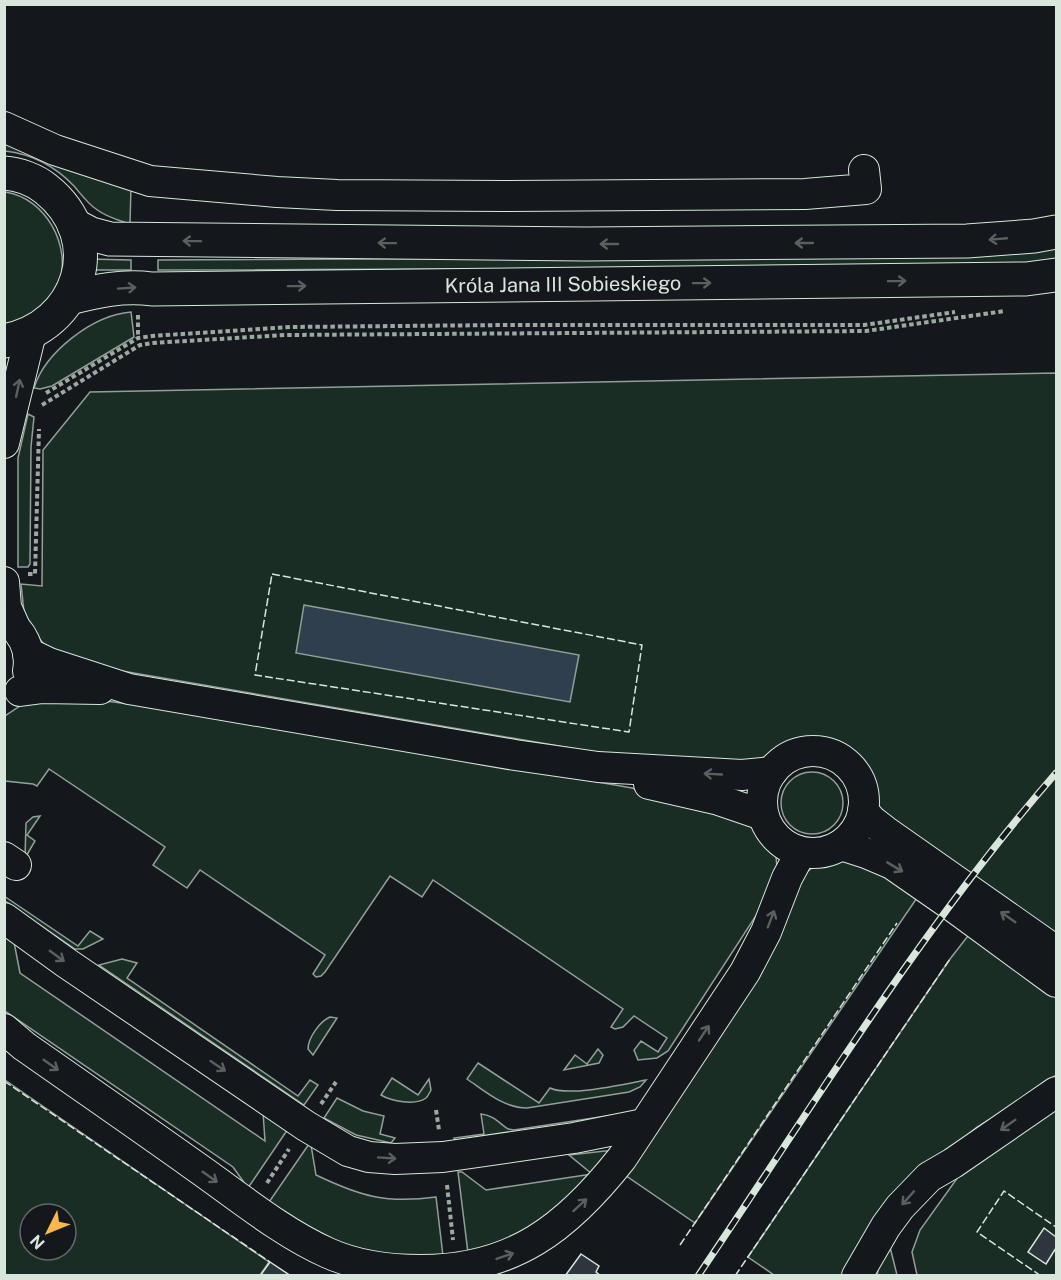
<svg xmlns="http://www.w3.org/2000/svg" width="1061" height="1280" font-family="'Public Sans',sans-serif">
  <style>
    .green { fill: #1a2d24; stroke: #939e99; stroke-width: 1.5; fill-rule: evenodd }
    .water { fill: #2f3f4d; stroke: #939e99; stroke-width: 1.5 }
    .building { fill: #2c363c; stroke: #d8e6dc; stroke-width: 1.5 }
    .lines { fill: none; stroke-linecap: round; stroke-linejoin: round }
    .minor-casing { stroke: #d8e6dc; stroke-width: 32 }
    .major-casing { stroke: #d8e6dc; stroke-width: 35 }
    .path { stroke: #9da8a2; stroke-width: 4; stroke-dasharray: 4.5 3; stroke-linecap: butt }
    .minor { stroke: #14181c; stroke-width: 30 }
    .major { stroke: #14181c; stroke-width: 33 }
    .rail-casing { stroke: #d8e6dc; stroke-width: 7 }
    .rail { stroke: #14181c; stroke-width: 4.5; stroke-dasharray: 14; stroke-linecap: butt }
    .fence { stroke: #d8e6dc; stroke-width: 1.5; stroke-dasharray: 8 3; stroke-linecap: butt }
    .oneway { stroke: #59605f }
    .labels { text-anchor: middle; stroke-width: 4.5; stroke-linejoin: round; paint-order: stroke }
    .street-label { font-size: 20px; fill: #d8e6dc; stroke: #14181c }
  </style>
  <rect width="100%" height="100%" fill="#14181c"/>
  <!-- green -->
  <g class="green">
    <path d="M4,141l127,45 -1,38c-12,-4 -24,-7 -34,-15 -9,-6 -15,-15 -22,-23 -19,-20 -43,-32 -69,-35z"/>
    <path d="M5,192c41,6 67,54 54,93 -2,6 -22,26 -28,31 -7,5 -19,6 -26,8z"/>
    <path d="M1056,245v15l-41,7 -857,3v-10l774,-4z"/>
    <path d="M88,259l43,1v10h-43z"/>
    <path d="M131,312l3,25 -82,49 -12,3 -6,-1c11,-36 59,-73 97,-76z"/>
    <path d="M1056,373v566l-164,-115 -15,-20 -9,-28 -8,-13 -12,-12 -14,-8 -35,-2 -16,5 -28,16 -144,-7 -512,-88 -51,-18 -15,-18 -9,-19 -3,-28 21,2 1,-136 47,-58z"/>
    <path d="M28,414l6,3 -3,30 -1,117 -2,3h-10v-109z"/>
    <path d="M66,696l142,18 424,74 114,32 10,9 5,13 15,14 1,12 -16,40 -93,143 -11,7 -19,2 -4,-10 7,-9 17,11 9,-14 -33,-22 -11,11 -8,2 -4,-2 12,-18 -190,-129 -11,17 -32,-21 -65,96 -4,4 -5,1 -3,-3 12,-19 -125,-85 -13,18 -34,-23 12,-18 -116,-78 -12,17 -4,-2 -28,-3v-65l21,-14z"/>
    <circle cx="812" cy="803" r="31"/>
    <path d="M40,816l-13,19 8,6 -10,17 1,-35 7,-6z"/>
    <path d="M838,859l24,3 57,33 -224,328 -73,-50 179,-297 14,-10z"/>
    <path d="M4,896l74,50 12,-15 13,8 -20,10h-8l-70,-48z"/>
    <path d="M971,932l85,55v88l-49,34 -30,18 -59,48 -72,100h-72l-26,-18 202,-298z"/>
    <path d="M4,936l10,6 6,31 245,168 -2,-29 25,17 -40,59 -15,-21 -228,-156z"/>
    <path d="M122,959l15,4 -10,15 171,118 12,-16 8,5 -14,20 -205,-140z"/>
    <path d="M330,1017l7,1 -24,37 -5,-6c0,-11 12,-28 22,-32z"/>
    <path d="M598,1049l5,6 -4,8 -35,7 11,-15 12,9z"/>
    <path d="M478,1063l61,40 11,-15c19,9 74,-4 96,-8l-6,7 -11,5 -102,16c-23,0 -41,-16 -60,-29z"/>
    <path d="M392,1078l26,17 11,-16 2,11c-1,2 -3,6 -5,8 -11,8 -35,3 -45,-3z"/>
    <path d="M5,1080l264,182 -9,13h-255zM30,1214h36v36h-36z"/>
    <path d="M337,1098l26,13 21,5 -4,18 15,4 -4,5 -35,-8 -32,-17z"/>
    <path d="M1056,1108v167h-139l-5,-23 8,-22 38,-53z"/>
    <path d="M640,1111l-2,4 -182,28 -2,-5 30,-4 -3,-20c12,1 18,9 27,15l6,1z"/>
    <path d="M309,1144l2,1 5,30c44,21 70,29 120,22l7,59c-76,4 -112,-11 -174,-54z"/>
    <path d="M605,1151h6c-1,10 -10,21 -17,28 -34,38 -76,62 -126,74l-10,-81h4l24,18 106,-16 -23,-19z"/>
    <path d="M890,1247l7,28 -20,1 2,-11z"/>
  </g>
  <!-- water -->
  <path class="water" d="M304,605l275,50 -9,47 -274,-49z"/>
  <!-- building -->
  <g class="building">
    <path d="M1044,1228l12,9v11l-10,16 -18,-12z"/>
    <path d="M581,1254l18,12 -3,6 5,4h-36z"/>
    <path d="M270,1262l21,14h-31z"/>
  </g>
  <g class="lines">
    <!-- minor casing -->
    <g class="minor-casing">
      <g id="minor">
        <path d="M4,127l51,23 95,31 127,11 60,3 166,1 302,-2 61,-5 -2,-19"/>
        <path d="M4,443l27,-110"/>
        <path d="M4,582l2,25 8,18"/>
        <path d="M4,618c18,13 28,31 24,53"/>
        <path d="M28,653l21,10 80,26 386,66 83,12 144,8 30,-3"/>
        <path d="M20,691l23,-3 57,1"/>
        <circle cx="813" cy="802" r="51"/>
        <path d="M649,784l70,16 44,15"/>
        <path d="M863,811l9,10 13,10 171,120"/>
        <path d="M841,845l25,8 26,11 59,41 105,77"/>
        <path d="M4,857l12,8"/>
        <path d="M4,918l61,44 241,164 42,25 21,6 26,2 48,-2 131,-19 70,-14"/>
        <path d="M4,1029l20,17c57,40 115,80 171,120 43,30 86,66 133,87 29,13 62,17 93,17 92,0 146,-42 201,-112l123,-186 21,-40 21,-54 14,-26"/>
        <path d="M857,1276l29,-50 14,-19 29,-30 24,-14 103,-71"/>
      </g>
    </g>
    <!-- major casing -->
    <g class="major-casing">
      <g id="major">
        <path d="M4,173c15,1 31,7 42,16 63,50 34,138 -42,152"/>
        <path d="M74,225l17,9 19,5 476,5 381,-3 67,-5 22,-4"/>
        <path id="s1" d="M69,298c28,-7 54,-13 83,-9l874,-10 30,-4"/>
      </g>
    </g>
    <!-- path -->
    <g class="path">
      <path d="M138,315v23"/>
      <path d="M46,393l92,-55 14,-2 138,-9 216,-2h358l91,-13"/>
      <path d="M42,405l98,-60 12,-2 133,-8 581,-4 139,-20"/>
      <path d="M28,574h7l4,-145"/>
      <path d="M321,1104l15,-22"/>
      <path d="M436,1110l3,20"/>
      <path d="M267,1183l22,-34"/>
      <path d="M447,1185l6,55"/>
    </g>
    <!-- minor -->
    <use href="#minor" class="minor"/>
    <!-- major -->
    <use href="#major" class="major"/>
    <!-- rail casing -->
    <g class="rail-casing">
      <path id="rail" d="M698,1276c115,-170 223,-348 358,-503"/>
    </g>
    <!-- rail -->
    <use href="#rail" class="rail"/>
    <!-- fence -->
    <g class="fence">
      <path d="M272,574l370,71 -13,87 -374,-57z"/>
      <path d="M4,1081l266,181"/>
      <path d="M680,1245l217,-322"/>
      <path d="M735,1276l215,-317"/>
      <path d="M1041,1276l-64,-44 27,-41 52,36"/>
    </g>
  </g>
  <!-- one-way arrows -->
  <defs><path id="oneway-shaft" d="M-6 0H5M1.5-3L5.5 0L1.5 3" fill="none" stroke-width="1.6" stroke-linecap="round" stroke-linejoin="round" transform="scale(1.5)"/></defs>
  <g class="oneway">
    <use href="#oneway-shaft" transform="translate(998 239) rotate(175)"/>
    <use href="#oneway-shaft" transform="translate(192 241) rotate(-179)"/>
    <use href="#oneway-shaft" transform="translate(387 243) rotate(-179)"/>
    <use href="#oneway-shaft" transform="translate(804 243) rotate(180)"/>
    <use href="#oneway-shaft" transform="translate(609 244) rotate(180)"/>
    <use href="#oneway-shaft" transform="translate(897 281) rotate(-1)"/>
    <use href="#oneway-shaft" transform="translate(702 283) rotate(-1)"/>
    <use href="#oneway-shaft" transform="translate(297 286) rotate(-1)"/>
    <use href="#oneway-shaft" transform="translate(127 288) rotate(-4)"/>
    <use href="#oneway-shaft" transform="translate(18 388) rotate(-78)"/>
    <use href="#oneway-shaft" transform="translate(713 774) rotate(-177)"/>
    <use href="#oneway-shaft" transform="translate(895 867) rotate(31)"/>
    <use href="#oneway-shaft" transform="translate(1008 917) rotate(-145)"/>
    <use href="#oneway-shaft" transform="translate(771 919) rotate(-69)"/>
    <use href="#oneway-shaft" transform="translate(57 956) rotate(36)"/>
    <use href="#oneway-shaft" transform="translate(704 1033) rotate(-56)"/>
    <use href="#oneway-shaft" transform="translate(51 1065) rotate(35)"/>
    <use href="#oneway-shaft" transform="translate(218 1066) rotate(34)"/>
    <use href="#oneway-shaft" transform="translate(1008 1125) rotate(145)"/>
    <use href="#oneway-shaft" transform="translate(387 1158) rotate(4)"/>
    <use href="#oneway-shaft" transform="translate(210 1177) rotate(35)"/>
    <use href="#oneway-shaft" transform="translate(908 1198) rotate(132)"/>
    <use href="#oneway-shaft" transform="translate(580 1205) rotate(-42)"/>
    <use href="#oneway-shaft" transform="translate(505 1256) rotate(-19)"/>
  </g>
  <g class="labels">
    <!-- street labels -->
    <g class="street-label">
      <text dy="7" stroke="none"><textPath href="#s1" startOffset="495">Króla Jana III Sobieskiego</textPath></text>
    </g>
  </g>
  <!-- border -->
  <rect width="1061" height="1280" fill="none" stroke="#d8e6dc" stroke-width="12"/>
  <!-- north arrow -->
  <g transform="translate(48 1232) rotate(227)"><circle r="28" fill="#14181c" stroke="#626a69" stroke-width="1.5"/>
  <path d="M0-4.5L10 22L0 15L-10 22Z" fill="#ffb74d"/>
  <text y="-9" font-size="16" font-weight="bold" text-anchor="middle" fill="#d8e6dc">N</text>
  </g>
</svg>
